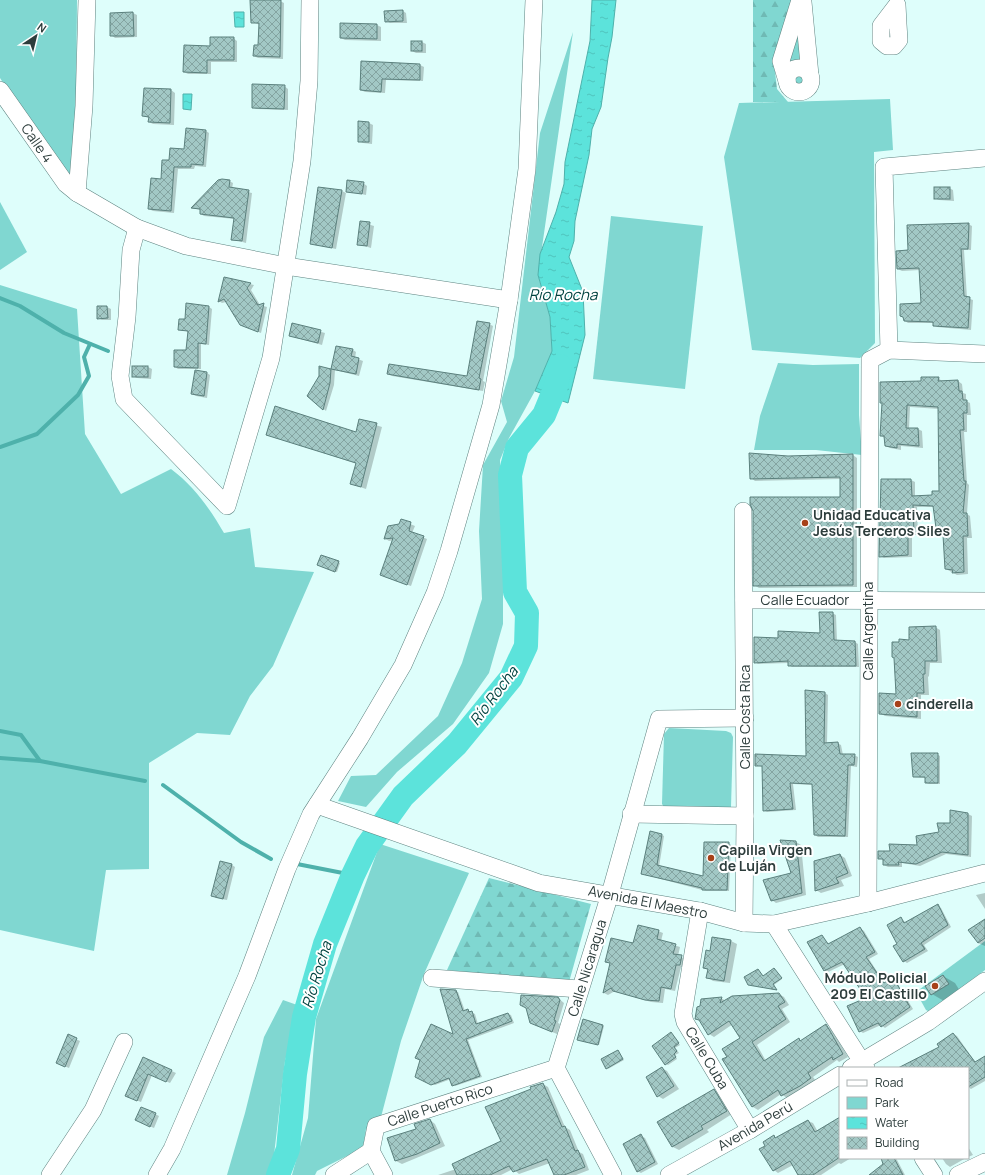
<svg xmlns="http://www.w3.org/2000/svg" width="985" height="1175" font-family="Manrope,sans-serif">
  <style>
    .green { fill: #80d7d1 }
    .forest { fill: url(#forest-firs) }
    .water { fill: url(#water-ripples); stroke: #4eb1ab }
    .shadow { fill: #0003 }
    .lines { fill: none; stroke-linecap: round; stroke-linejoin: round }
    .stream { stroke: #4eb1ab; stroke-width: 4 }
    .river { stroke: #5ce3db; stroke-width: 24 }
    .building { fill: url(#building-cross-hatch); stroke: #5b807d }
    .minor-casing { stroke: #5e8380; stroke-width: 18 }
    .minor { stroke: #fff; stroke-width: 17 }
    .poi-dot { fill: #a74119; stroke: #fff; stroke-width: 1.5 }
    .labels { text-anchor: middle; stroke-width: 4; stroke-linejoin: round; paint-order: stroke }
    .street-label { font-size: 14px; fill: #2d3d3c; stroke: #fff }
    .poi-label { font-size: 14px; font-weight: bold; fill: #2d3d3c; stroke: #fff; text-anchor: start }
    .water-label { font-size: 15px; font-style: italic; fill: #024340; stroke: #fff }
  </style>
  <defs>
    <pattern id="forest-firs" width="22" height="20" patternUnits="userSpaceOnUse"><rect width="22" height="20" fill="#80d7d1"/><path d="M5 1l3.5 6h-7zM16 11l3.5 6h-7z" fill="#6fb9b4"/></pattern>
    <pattern id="water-ripples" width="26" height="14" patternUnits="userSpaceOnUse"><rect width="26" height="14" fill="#5ce3db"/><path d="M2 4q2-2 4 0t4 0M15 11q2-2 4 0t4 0" fill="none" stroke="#50c4bd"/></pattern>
    <pattern id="building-cross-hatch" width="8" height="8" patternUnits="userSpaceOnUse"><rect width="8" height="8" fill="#a2c8c5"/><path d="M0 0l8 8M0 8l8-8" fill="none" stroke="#84a4a1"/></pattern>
  </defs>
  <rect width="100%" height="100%" fill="#defefb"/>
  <!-- green -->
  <g class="green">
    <path d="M0,0h77l-1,109 -5,68 -23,-27 -48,-72z"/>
    <path d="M798,15l3,43 -4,6 -5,-1 -4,-4z"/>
    <path d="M573,32l-35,243 12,42 2,34 -17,40 -26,47 -9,22 3,92v72l-14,49 -36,51 -56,48 -31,35 -28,-6 13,-25 25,-1 62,-59 24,-53 20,-64 -3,-68 4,-66 24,-43 -6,-21 13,-44 26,-224z"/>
    <circle cx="799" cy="80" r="7"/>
    <path d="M890,99l3,51 -19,2 1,191 -15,15 -108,-8 -28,-193 15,-54z"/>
    <path d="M0,202l27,50 -27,18z"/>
    <path d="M611,216l92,10 -18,163 -92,-10z"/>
    <path d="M0,285l77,24 8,125 36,60 50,-25c23,17 39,40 53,64l26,-5 5,39 59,5 -41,94 -23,30 -20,39 -33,-2 -48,30v106l-43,1 -12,81 -94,-21z"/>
    <path d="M778,363l35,2 46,-1v51l3,40 -46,-5h-62l6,-34z"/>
    <path d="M669,728l57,3 5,2 2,4 -2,70h-67l-2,-3 2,-70z"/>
    <path d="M380,844l89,29 -45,101 -23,67 -20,76 -15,12 -3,19 -46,23 -2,4h-23l16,-57 8,-99z"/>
    <path d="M985,941v29l-55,42 -4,-2 -10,-18z"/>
    <path d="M283,1000l17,6 -15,55 -11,94 -7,20h-40l18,-62 19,-76z"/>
  </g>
  <!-- forest -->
  <g class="forest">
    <path d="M753,0h39l-18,63 3,26 11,13h-35z"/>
    <path d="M489,878l102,26 -22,78 -122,-12z"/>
  </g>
  <!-- water -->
  <g class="water">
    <path d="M592,0h24l-4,37 -4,21 -7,49 -9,22 -3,26 -14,66 -1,20 -5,16 14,35 2,43 -17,68 -33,-12 17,-40 -2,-34 -12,-42 2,-21 16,-42 8,-28 1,-22 25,-121z"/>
    <path d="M234,12h10v15h-9z"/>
    <path d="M183,94h9l-1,16 -8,-1z"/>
  </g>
  <!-- shadow -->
  <g class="shadow">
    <path d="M280,1l4,2 -1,56 -25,-1 -4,-2 5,-10 1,-21 -8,-3z"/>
    <path d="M403,11l3,2 1,10h-17l-4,-2z"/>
    <path d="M133,13l4,2v22l-22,1 -4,-3z"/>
    <path d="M341,24l36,1 4,2v14l-36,-1 -4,-2z"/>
    <path d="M233,38l4,3v21h-26v12h-23l-4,-2 27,-25z"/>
    <path d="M422,42l4,2v9h-10l-4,-2z"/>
    <path d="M362,62l58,3 4,2 -1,14 -37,-1 -1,13 -20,-1 -4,-2z"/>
    <path d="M284,86l4,3v21l-32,-1 -3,-2z"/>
    <path d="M145,89l26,1 4,3 -1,32 -21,-1 -4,-2 1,-4 -7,-2z"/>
    <path d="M369,123l4,2 -1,19 -9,-1 -4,-2z"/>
    <path d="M206,131l3,2 -3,34 -11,-1 -1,3h-16l-4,44 -21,-2 -4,-2 21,-48z"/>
    <path d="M229,181l4,2 -1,6 20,4 -6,50 -14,-4 3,-20 -31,-3 -3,-2v-4l-9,-2z"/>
    <path d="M363,183l4,3 -1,9 -19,-4z"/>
    <path d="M319,188l23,3 4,2 -10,56 -24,-5z"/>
    <path d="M949,188l4,2 1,11 -15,-1 -4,-2z"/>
    <path d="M361,222l13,4 -3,22 -13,-4z"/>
    <path d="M968,224l4,2 -1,24h-7l3,48 6,2 -2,30 -34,-3 -3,-4h-26l-3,-2 17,-17 -2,-34 -18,1 -4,-2 11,-18z"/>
    <path d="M225,278l29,7 -3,5 9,15 7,2 -6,26 -20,-8 -15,-23 -4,1 -3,-2z"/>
    <path d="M107,307l4,2v11h-9l-4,-2z"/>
    <path d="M209,307l3,2 -3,36 -8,-1v25h-23l-3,-2 12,-16 2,-19 -10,-3 6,-9z"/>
    <path d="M293,324l32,9 -3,12 -32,-9z"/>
    <path d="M489,324l4,2 -10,55 2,1 -2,9 -91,-15 -4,-2 80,3z"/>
    <path d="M337,347l16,3 3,2 -1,6 8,3 -4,15 -24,-6 -1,15 -8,26 -18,-16 12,-19v-9l12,3z"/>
    <path d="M148,367l4,2 -1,10 -14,-1 -4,-2z"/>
    <path d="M207,373l3,2 -3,23 -11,-2 -4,-2z"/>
    <path d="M939,378l3,4 16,-1 4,3 1,9 3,1v7l4,2 1,12h-4v17h-3l3,51 2,2 -2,29 3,2 2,22h-5l1,36 -11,1 -11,-6 -1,-32 -7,-3 -4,-27h-17l1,28h-6v22l-28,1 -4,-2 31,-76 4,2v15l18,-1 7,-4 -1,-83 -29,-2 -1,22h9l4,2 1,17 -22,-2v4l-11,-2 -4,-2 -1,-8 -4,-2 41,-54z"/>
    <path d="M360,420l22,7 -16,62 -15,-5 6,-20 -90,-30 90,-1z"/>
    <path d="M853,455l4,3v129l-98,1 -5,-3 87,-87v-19l-86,2 -4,-3 37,-21z"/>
    <path d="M401,520l14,6 -3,7 15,6 -16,47 -26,-9 9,-37 -5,1 -3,-2 3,-13 11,-2z"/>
    <path d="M338,562l2,1 -3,9 -17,-7z"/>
    <path d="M832,613l4,2 1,26 18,1 3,2 1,23h-67l-3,-2v-2l-31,1 -3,-2 23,-23 43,-5z"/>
    <path d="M935,627l5,3 2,33h-12l-1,13 -1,1 1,18h-8v24l-36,-3 -5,-3 17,-18 13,-54z"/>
    <path d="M825,693l3,2 -1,49 10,-1 4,2 2,10h11l4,2 -1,10 -6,-1 -3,71h-30l-3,-2 -2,-50 -20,-1 3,26 -29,2 -3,-2 -1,-43 -7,-2 51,-8z"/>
    <path d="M937,754l3,2v28h-11l-3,-1v-5l-12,-1z"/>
    <path d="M968,814l4,2 -1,41 -25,-3 -26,12 -18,-3v4h-14l-4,-2v-5l-5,-2 12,-6 28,-6z"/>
    <path d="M662,835l2,1 -5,31 45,10 25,-34 2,2 -2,46h-23l-64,-17z"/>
    <path d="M796,842l5,3 5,50 -30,8 -4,-3 20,-26z"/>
    <path d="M840,855l5,3 7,18 -11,4 3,6 -23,7 -5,-3z"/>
    <path d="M232,865l3,2 -8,33 -11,-2 -4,-3z"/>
    <path d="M985,893v16l-9,-14z"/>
    <path d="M938,906l3,2 10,19 -27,18 4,6 -21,12 -3,-2 -10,-15 4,-2 3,-26 5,5z"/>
    <path d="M985,920v26l-7,-3z"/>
    <path d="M860,928l4,3 14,23 -9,5 16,25 8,-5 3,2 17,28 -28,19 -4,-3 -18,8 -3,-2 8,-33 -23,-34 -17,8 -3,-2 -3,-34 7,8z"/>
    <path d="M658,931l5,2 -2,8 19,6 -2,9 8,3 -2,8h-3l-6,24 -10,-2 -2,14 -12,-1 -36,-11 -7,4 -4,-2 7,-29 -5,-3z"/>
    <path d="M731,941l6,3 -7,39 -17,-2 -6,-4 1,-7 -4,-2 6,-16z"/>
    <path d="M774,969l8,10 -8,6 3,5 -26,-5 7,-15 5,7z"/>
    <path d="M943,976l12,7 5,8 -16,10 -12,-7z"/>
    <path d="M455,991l3,1 7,19 2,-1 8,4 3,10 30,-10 3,1 3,8 -46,17 14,37 -27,9 -4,-7 -16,6 -16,-7 36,-43z"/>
    <path d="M779,994l5,3 5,8 -7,4 8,13 -33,23 9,16 33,-22 2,2 25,-15 5,3 17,28 -9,5 -2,-2 -24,17 3,4 -29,17 -6,-4 -23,16 -5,-3 -29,-47 4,-3 13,-18 -8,-15 -19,13 -5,-3 12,-36 5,3z"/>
    <path d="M558,998l6,5 -6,20 2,1 -3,10 -22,-9z"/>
    <path d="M602,1026h2l-5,19 -19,-5z"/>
    <path d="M671,1033l9,12 -5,3 4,5 -4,2 2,4 -9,6 -2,-1z"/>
    <path d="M953,1034l4,2 19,27 9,-5v23l-14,8 -3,-2v-19h-60l33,-21z"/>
    <path d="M69,1036l11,5 -11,27 -12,-5z"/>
    <path d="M618,1051l6,9 -16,9 -1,-1z"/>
    <path d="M144,1058l32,15 -6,10 -18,-8 -11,27 -11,-4z"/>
    <path d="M662,1068l5,3 12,18 -16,10 -5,-3z"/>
    <path d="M543,1084l5,3 17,40 5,3 9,22 4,2 6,16 -13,5h-21l-5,-12 -31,11 -6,-5 -12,6h-63l18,-6 47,-28 30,-51z"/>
    <path d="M714,1090l6,4 12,20 -25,16 2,2 -30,18 -6,-3z"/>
    <path d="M155,1114l4,2 -5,12 -14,-6z"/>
    <path d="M430,1120l5,4 10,22 -43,18 -6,-3 21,-32z"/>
    <path d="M808,1121l5,2 5,9 22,-11v37h11l-10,6 -2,-1 -18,12h-22l-6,-10 -15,8 -4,-3 -8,-24 8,-9 3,1z"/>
    <path d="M641,1136l4,2 13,26 -17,9 -4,-2z"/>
    <path d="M968,1147l5,8 -5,2z"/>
    <path d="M886,1158h10l9,17h-23z"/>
    <path d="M942,1158h24l-16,9 -4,-3z"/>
  </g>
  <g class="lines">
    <!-- stream -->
    <g class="stream">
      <path d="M0,298l20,8 44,27 44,18"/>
      <path d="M0,447l37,-13 41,-39 11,-19 -5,-19 6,-13"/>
      <path d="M0,731l21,4 19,26 105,20"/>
      <path d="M0,758l40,3"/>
      <path d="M163,785l78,57 30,17"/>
      <path d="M297,864l56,11"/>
    </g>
    <!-- river -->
    <path class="river" d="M278,1175l10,-26 7,-75 9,-57 21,-73 28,-69 14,-29 36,-50 54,-52 54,-66 15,-32 1,-33 -12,-21 -5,-117 7,-27 27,-33 12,-29 4,-20"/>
  </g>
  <!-- building -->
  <g class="building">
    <path d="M250,0h31l-1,57 -27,-1 1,-11h4l1,-22h-8z"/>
    <path d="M403,10v11l-18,1 -1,-11z"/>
    <path d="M133,12l1,24h-24v-23z"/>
    <path d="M340,23l37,1v15l-37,-1z"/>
    <path d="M210,37h24v23h-27v13l-24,-1 1,-27 26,1z"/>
    <rect x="411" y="41" width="11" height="10"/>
    <path d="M361,61l59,3v16l-38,-1 -1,13 -21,-2z"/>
    <path d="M252,84l33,1 -1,24 -32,-1z"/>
    <path d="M144,88l27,1 -1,34 -22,-1 1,-5 -7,-1z"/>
    <path d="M358,121l11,1v20h-11z"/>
    <path d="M186,128l20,2 -3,35 -12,-1v3h-17l-3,44 -23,-2 3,-31 10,1 1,-19h7l1,-12 14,1z"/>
    <path d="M222,179l8,1 -1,7 20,3 -7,51 -11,-1 3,-22 -34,-4v-5l-9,-1 27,-28z"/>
    <path d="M347,180l17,2 -2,12 -16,-2z"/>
    <path d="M318,187l24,3 -10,58 -22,-4z"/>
    <rect x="934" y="187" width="16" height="12"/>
    <path d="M360,221l10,1 -3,24 -10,-1z"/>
    <path d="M969,223l-1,26h-7l3,47 6,1 -2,31 -35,-2v-4l-29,-1 -1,-4 -3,-1v-12l21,-1 -2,-35 -22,1 -1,-18 12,-1 -1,-25z"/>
    <path d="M224,277l27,6 -4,5 11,17 6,-2 -6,29 -18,-7 -16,-26 -6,3z"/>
    <path d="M186,303l23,3 -3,38 -8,-1v25l-24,-1v-17h12l2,-19 -10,-1 1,-11h6z"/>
    <path d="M97,306h10l1,12 -11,1z"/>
    <path d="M477,321l13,2 -11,55 2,1 -2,11 -92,-16 2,-10 78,12z"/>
    <path d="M292,323l29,7 -3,13 -29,-7z"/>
    <path d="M336,346l17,3 -2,7 8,2 -3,16 -25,-5z"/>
    <rect x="132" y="366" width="16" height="11"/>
    <path d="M319,366l12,3 -1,14 -7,27 -16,-14 12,-20z"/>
    <path d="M195,370l12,2 -3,24 -13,-2z"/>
    <path d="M921,377h18l-1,4 20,-1 1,11h3l1,9h4v13h-4l1,17h-4l4,51h2l-3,32h4l1,23h-5l1,36 -12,1 1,-3 -8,-1 -2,-34h-6l-4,-29 -20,-1 1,28h-6v22l-29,2 2,-78h30l1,17 20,-1v-4h7l-1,-84 -31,-2 -1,23h12l1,18 -22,-2v4l-12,-2 -1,-10h-4l2,-33h-2v-21l41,-1z"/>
    <path d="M275,406l81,26 3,-13 18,4 -16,64 -11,-3 6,-21 -90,-28z"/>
    <path d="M749,453l39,3 65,-2v131l-100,1v-75l-3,-7v-7h90v-20l-90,2z"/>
    <path d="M401,519l10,3 -2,9 15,5 -17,49 -27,-10 13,-37 -9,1 4,-13 11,-2z"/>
    <path d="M321,555l18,6 -4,11 -18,-7z"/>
    <path d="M819,612h14l1,28 21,1 1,25h-68v-5l-34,2v-26l24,1v-7l42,2z"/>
    <path d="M936,626l1,35h-12v13h-2l1,19h-7v24l-38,-3v-21l17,1 -2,-36 -2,-1v-15h7v-3l10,1v-13z"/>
    <path d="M805,690l20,2 -1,51 14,-1 2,12h15l-1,11h-6l-3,71 -31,-1 -2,-51 -22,-1 3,26 -30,2 -1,-45h-7v-12l51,2z"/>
    <path d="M911,753h27v30h-13v-6h-12z"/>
    <path d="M950,810l18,3v42l-26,-3 -26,12 -18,-2 1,3h-16v-6h-5v-8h12l-1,-7 28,1 -1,-9 23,-4 -2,-9h13z"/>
    <path d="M650,831l12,3 -5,31 46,11 1,-34h25l-2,48h-25v-2l-61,-14z"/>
    <path d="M780,840l16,1 6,52 -31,8 -8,-21 28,-7z"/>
    <path d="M840,854l8,19 -12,5 3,5 -24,8 -1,-30z"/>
    <path d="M220,861l12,3 -9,35 -12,-3z"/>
    <path d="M938,904l10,21 -27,18 4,6 -22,13 -10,-16 4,-2 -10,-19 14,-8 3,6z"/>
    <path d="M985,919v19l-7,5 -10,-13z"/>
    <path d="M638,925l21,5 -2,9 19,5 -3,10 9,1 -2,10h-4l-5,24 -10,-2 -2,14 -14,-1 -32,-9 -2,-3 -8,5 7,-30 -5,-1 6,-24 22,5z"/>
    <path d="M860,927l15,25 -9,5 18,26 9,-6 17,30 -29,20 -3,-4 -19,9 -12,-26 19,-8 -24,-36 -18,9 -17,-29 15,-7 6,9z"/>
    <path d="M712,937l19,3 -7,41 -18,-3 2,-9 -5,-1 3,-18 4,1z"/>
    <path d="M774,968l8,10 -9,6 4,6 -29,-5 -4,-8 14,-8 5,7z"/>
    <path d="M943,975l6,9 -18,11 -6,-9z"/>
    <path d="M440,989l16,1 7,21 5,-2 1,3 3,-1 4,13 32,-11 4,8 -46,18 14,37 -28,10 -3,-8 -18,7 -16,-8 5,-17 -5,-2 16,-34 22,10z"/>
    <path d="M779,993l6,9 -7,4 8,13 -34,23 12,19 35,-23 1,3 26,-17 17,30 -10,6 -1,-3 -24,16 3,5 -11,8 -19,10 -3,-6 -26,17 -30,-48 5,-2 -5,-8 18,-11 -11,-17 -21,14 -9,-15 -4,-1 2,-12 3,-1 1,-7 21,-2 -2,6 12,-7z"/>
    <path d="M521,995l37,2 2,3 -6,20 2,1 -4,11 -22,-9 -4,-15 -6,-3z"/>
    <path d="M583,1019l20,6 -5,20 -21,-5z"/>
    <path d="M671,1032l8,11 -5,4 3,4 -3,3 2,3 -11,8 -13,-19z"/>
    <path d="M953,1033l22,29 10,-6v21l-17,10v-19h-70l41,-21 -2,-3z"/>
    <path d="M68,1034l9,4 -12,29 -9,-4z"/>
    <path d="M618,1050l5,9 -17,10 -5,-10z"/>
    <path d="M143,1057l29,13 -6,12 -18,-8 -11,27 -12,-5z"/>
    <path d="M662,1067l12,19 -17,11 -11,-20z"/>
    <path d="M543,1083l19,44 3,-1 10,25 3,-1 7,17 -21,8h-10l-7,-16 -34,13 -4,-6 -19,9h-33l-5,-11 49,-23 -16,-34 46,-18 -1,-2z"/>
    <path d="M714,1089l13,22 -26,15 2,3 -31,18 -15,-25z"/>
    <path d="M141,1107l15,6 -6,14 -15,-7z"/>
    <path d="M840,1117v40l-27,18h-15l-8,-14 -17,10 -14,-22 6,-3 -2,-4 11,-7 1,3 33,-18 7,12z"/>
    <path d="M430,1119l10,24 -23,11 -22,7 -8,-23 29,-9 -2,-5z"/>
    <path d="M641,1134l14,28 -18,10 -14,-28z"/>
    <path d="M881,1158h13l9,17h-34l14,-11z"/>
  </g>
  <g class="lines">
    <!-- minor casing -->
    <g class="minor-casing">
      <g id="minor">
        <path d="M803,2l7,73"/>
        <path d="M886,20h8l4,4 1,16 -5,6h-7l-6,-5v-15l16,-21 1,19"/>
        <circle cx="799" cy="80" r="12"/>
        <path d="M787,81l-6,-20 19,-61"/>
        <path d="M0,90l66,94 11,9 60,35 49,18 100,20 223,34"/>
        <path d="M77,193l7,-87 3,-106"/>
        <path d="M137,228l-6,22 -4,67 -7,59 4,23 103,107 44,-148 31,-197 7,-80 1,-81"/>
        <path d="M889,350l-5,-183 101,-9"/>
        <path d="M743,511l2,305 -1,107"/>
        <path d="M744,600l241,1"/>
        <path d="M317,805l222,78 161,28 44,12 30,1 94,-21 117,-30"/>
        <path d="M631,814l114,2"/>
        <path d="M868,903l2,-543 19,-10 96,4"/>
        <path d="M700,911l-17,103 2,8 65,108"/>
        <path d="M774,924l92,144"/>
        <path d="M432,978l147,11"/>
        <path d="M851,1068l77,-46 57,-41"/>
        <path d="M923,1158l11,17"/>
        <path d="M50,1175l43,-65 31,-68"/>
        <path d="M157,1175l15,-26 75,-173 40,-107 24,-55 49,-76 43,-73 32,-72 14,-42 42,-146 18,-105 18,-131 7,-169"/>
        <path d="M334,1175l37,-24"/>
        <path d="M384,1175l-13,-24 5,-25 180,-58"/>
        <path d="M613,1175l-57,-107 54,-174 49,-175 86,-1"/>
        <path d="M669,1175l81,-45 90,-55"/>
        <path d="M958,1175l27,-13"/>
      </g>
    </g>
    <!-- minor -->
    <use href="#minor" class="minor"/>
  </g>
  <!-- markers -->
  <g class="poi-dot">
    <circle cx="805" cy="523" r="4"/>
    <circle cx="898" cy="704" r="4"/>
    <circle cx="711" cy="858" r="4"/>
    <circle cx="935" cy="986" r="4"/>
  </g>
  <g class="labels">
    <!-- street labels -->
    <g class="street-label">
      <text transform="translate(37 143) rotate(55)" y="5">Calle 4</text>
      <text x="805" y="605">Calle Ecuador</text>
      <text transform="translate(868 631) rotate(-90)" y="5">Calle Argentina</text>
      <text transform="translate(745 717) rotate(-90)" y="5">Calle Costa Rica</text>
      <text transform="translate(648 902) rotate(11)" y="5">Avenida El Maestro</text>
      <text transform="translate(587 968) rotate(-73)" y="5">Calle Nicaragua</text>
      <text transform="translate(707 1058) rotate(59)" y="5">Calle Cuba</text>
      <text transform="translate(440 1105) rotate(-18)" y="5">Calle Puerto Rico</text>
      <text transform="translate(755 1126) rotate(-30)" y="5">Avenida Perú</text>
    </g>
    <!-- poi labels -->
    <g class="poi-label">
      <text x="813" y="520">Unidad Educativa<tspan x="813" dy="16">Jesús Terceros Siles</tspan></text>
      <text x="906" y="709">cinderella</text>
      <text x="719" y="855">Capilla Virgen<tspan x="719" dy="16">de Luján</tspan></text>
      <text x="927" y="983" text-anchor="end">Módulo Policial<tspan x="927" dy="16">209 El Castillo</tspan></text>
    </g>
    <!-- water labels -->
    <g class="water-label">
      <text x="563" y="300">Río Rocha</text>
      <text transform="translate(494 696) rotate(-53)" y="5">Río Rocha</text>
      <text transform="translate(317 975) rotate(-73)" y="5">Río Rocha</text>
    </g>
  </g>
  <!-- legend -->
  <rect x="839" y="1067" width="130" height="92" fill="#ffffff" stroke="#abb1b1"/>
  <rect x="847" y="1080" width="20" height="6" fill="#ffffff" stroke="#abb1b1"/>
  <text x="875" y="1087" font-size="12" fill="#2d3d3c">Road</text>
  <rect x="847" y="1097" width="20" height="12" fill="#80d7d1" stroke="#abb1b1"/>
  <text x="875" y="1107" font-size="12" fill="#2d3d3c">Park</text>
  <rect x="847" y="1117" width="20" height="12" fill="url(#water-ripples)" stroke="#abb1b1"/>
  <text x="875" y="1127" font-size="12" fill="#2d3d3c">Water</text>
  <rect x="847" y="1137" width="20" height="12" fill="url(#building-cross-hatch)" stroke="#abb1b1"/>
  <text x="875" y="1147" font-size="12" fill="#2d3d3c">Building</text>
  <!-- north arrow -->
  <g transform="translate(36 36) rotate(35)" stroke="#ffffff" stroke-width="3" paint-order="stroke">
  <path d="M0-3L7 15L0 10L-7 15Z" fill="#2d3d3c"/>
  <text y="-6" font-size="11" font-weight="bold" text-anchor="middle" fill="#2d3d3c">N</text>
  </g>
</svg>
